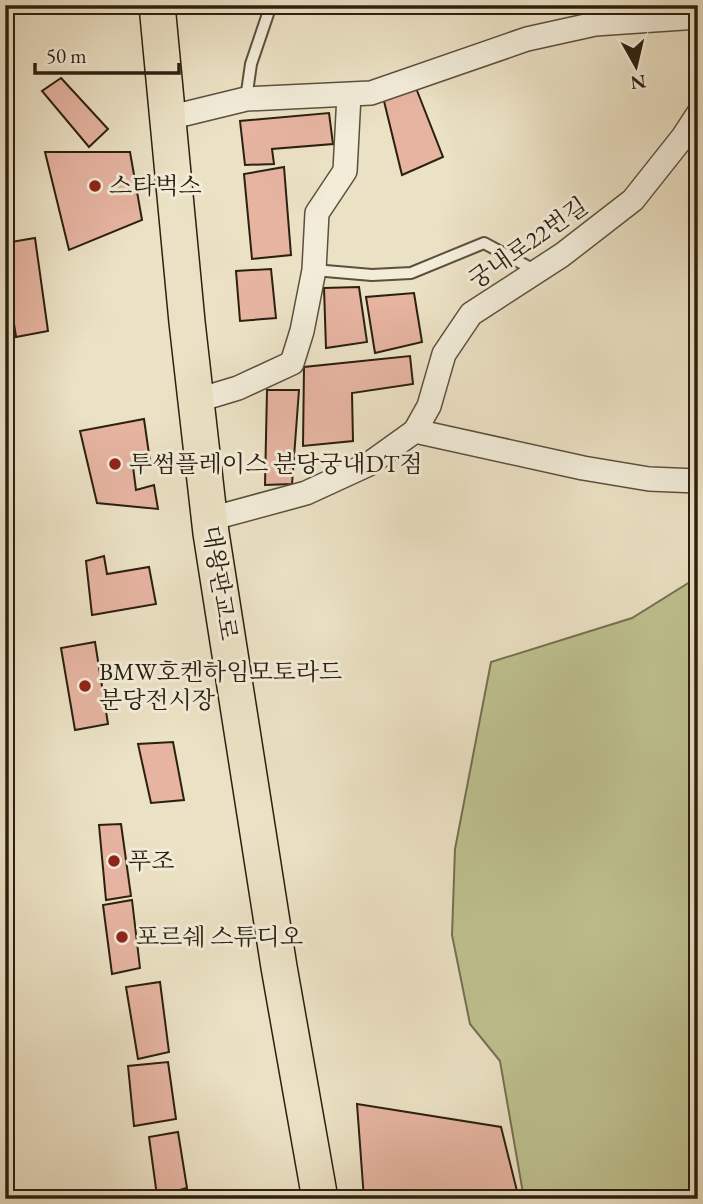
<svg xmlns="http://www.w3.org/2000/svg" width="703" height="1204" font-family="'EB Garamond','Noto Serif KR',serif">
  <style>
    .green { fill: #bec18f; stroke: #757050; stroke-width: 2 }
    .building { fill: #e6b4a1; stroke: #2c2010; stroke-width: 2 }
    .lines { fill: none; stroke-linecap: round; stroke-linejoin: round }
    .lane-casing { stroke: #5c503d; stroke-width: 14 }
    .street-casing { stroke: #5c503d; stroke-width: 26 }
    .primary-casing { stroke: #2c2010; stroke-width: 38 }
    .lane { stroke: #f2ecd9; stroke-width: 10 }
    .street { stroke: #f2ecd9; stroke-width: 23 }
    .primary { stroke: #ebe1c4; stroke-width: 35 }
    .poi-dot { fill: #8f2418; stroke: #f2ecd9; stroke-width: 2.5 }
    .labels { text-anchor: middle; stroke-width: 6; stroke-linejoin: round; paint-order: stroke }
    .poi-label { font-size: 24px; fill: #2c2010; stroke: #f2ecd9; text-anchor: start }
    .street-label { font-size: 24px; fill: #2c2010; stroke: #f2ecd9 }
  </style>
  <rect width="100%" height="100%" fill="#ebe1c4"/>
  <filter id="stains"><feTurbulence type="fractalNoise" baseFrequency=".00286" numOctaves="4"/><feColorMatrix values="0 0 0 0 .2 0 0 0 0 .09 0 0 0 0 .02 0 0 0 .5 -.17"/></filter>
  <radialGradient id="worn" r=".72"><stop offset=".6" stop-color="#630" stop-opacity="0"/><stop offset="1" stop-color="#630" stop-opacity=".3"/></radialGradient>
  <!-- green -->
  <path class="green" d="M698,577v622h-174l-24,-138 -30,-37 -18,-89 3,-86 36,-187 141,-44z"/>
  <!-- building -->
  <g class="building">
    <path d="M61,78l47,51 -19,18 -47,-56z"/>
    <path d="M416,88l27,69 -41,18 -19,-78z"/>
    <path d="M329,113l4,31 -61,5 2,15 -29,1 -5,-44z"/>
    <path d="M45,152h85l12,68 -73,30z"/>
    <path d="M284,167l7,88 -39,4 -8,-85z"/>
    <path d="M35,238l13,93 -32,6 -11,-72v-22z"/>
    <path d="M271,269l5,49 -36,3 -4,-50z"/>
    <path d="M359,287l8,55 -41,6 -2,-60z"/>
    <path d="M414,293l8,49 -47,11 -9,-56z"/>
    <path d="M410,356l3,28 -61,9 1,48 -50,5 1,-79z"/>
    <path d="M267,390h32l-7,94 -27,1z"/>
    <path d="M144,419l6,42 -17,6 3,23 18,-5 4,24 -61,-6 -17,-72z"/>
    <path d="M104,556l3,18 42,-7 7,37 -64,11 -6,-54z"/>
    <path d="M95,642l13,82 -33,6 -14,-82z"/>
    <path d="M173,742l11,58 -33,3 -13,-59z"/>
    <path d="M121,824l10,72 -25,4 -7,-75z"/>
    <path d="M132,900l8,68 -28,6 -9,-69z"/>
    <path d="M160,982l9,70 -31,7 -12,-72z"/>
    <path d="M168,1062l8,57 -42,7 -6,-60z"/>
    <path d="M357,1104l144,23 18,72h-155z"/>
    <path d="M178,1132l9,56 -30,8 -8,-59z"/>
  </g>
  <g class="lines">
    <!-- lane casing -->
    <g class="lane-casing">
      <g id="lane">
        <path d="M246,99l5,-35 20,-59"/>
        <path d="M314,270l58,5 39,-2 73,-30 52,28"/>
      </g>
    </g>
    <!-- street casing -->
    <g class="street-casing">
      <g id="street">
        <path d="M168,118l78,-19 125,-6 156,-54 68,-15 103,-7"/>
        <path d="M195,401l43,-13 54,-25 10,-32 12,-61 3,-57 28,-42 4,-76"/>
        <path d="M415,431l168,37 66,11 49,2"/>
        <path d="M210,519l96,-26 63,-29 46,-33 14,-25 15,-52 27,-40 91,-59 71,-55 50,-63 15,-23"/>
      </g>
    </g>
    <!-- primary casing -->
    <g class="primary-casing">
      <path id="primary" d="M157,5l30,317 24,211 68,434 41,232"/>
    </g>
    <!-- lane -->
    <use href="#lane" class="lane"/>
    <!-- street -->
    <use href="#street" class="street"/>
    <!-- primary -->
    <use href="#primary" class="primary"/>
  </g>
  <!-- markers -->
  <g class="poi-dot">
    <circle cx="95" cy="186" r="7"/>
    <circle cx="115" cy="464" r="7"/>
    <circle cx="85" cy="686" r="7"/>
    <circle cx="114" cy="861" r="7"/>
    <circle cx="122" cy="937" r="7"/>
  </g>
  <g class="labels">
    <!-- poi labels -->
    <g class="poi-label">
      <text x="109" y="194">스타벅스</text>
      <text x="129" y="472">투썸플레이스 분당궁내DT점</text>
      <text x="99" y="680">BMW호켄하임모토라드<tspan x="99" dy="28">분당전시장</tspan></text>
      <text x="128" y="869">푸조</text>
      <text x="136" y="945">포르쉐 스튜디오</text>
    </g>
    <!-- street labels -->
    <g class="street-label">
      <text transform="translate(528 243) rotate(-35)" y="8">궁내로22번길</text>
      <text transform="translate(220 583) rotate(81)" y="8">대왕판교로</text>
    </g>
  </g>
  <!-- margin -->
  <rect width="703" height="1204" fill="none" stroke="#ebe1c4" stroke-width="28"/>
  <rect x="7" y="7" width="689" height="1190" fill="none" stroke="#2c2010" stroke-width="3.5"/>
  <rect x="14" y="14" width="675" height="1176" fill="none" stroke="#2c2010" stroke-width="2"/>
  <!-- north arrow -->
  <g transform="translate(636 66) rotate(172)" stroke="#f2ecd9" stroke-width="5" paint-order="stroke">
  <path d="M0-5L12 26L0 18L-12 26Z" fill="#2c2010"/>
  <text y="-10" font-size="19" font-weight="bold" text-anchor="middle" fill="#2c2010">N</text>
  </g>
  <!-- scale -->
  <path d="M35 63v10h144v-10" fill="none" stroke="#2c2010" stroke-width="3.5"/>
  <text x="46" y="63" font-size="21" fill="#2c2010" stroke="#f2ecd9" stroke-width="5" paint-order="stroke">50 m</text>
  <rect width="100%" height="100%" filter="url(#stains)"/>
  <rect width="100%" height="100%" fill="url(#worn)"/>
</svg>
